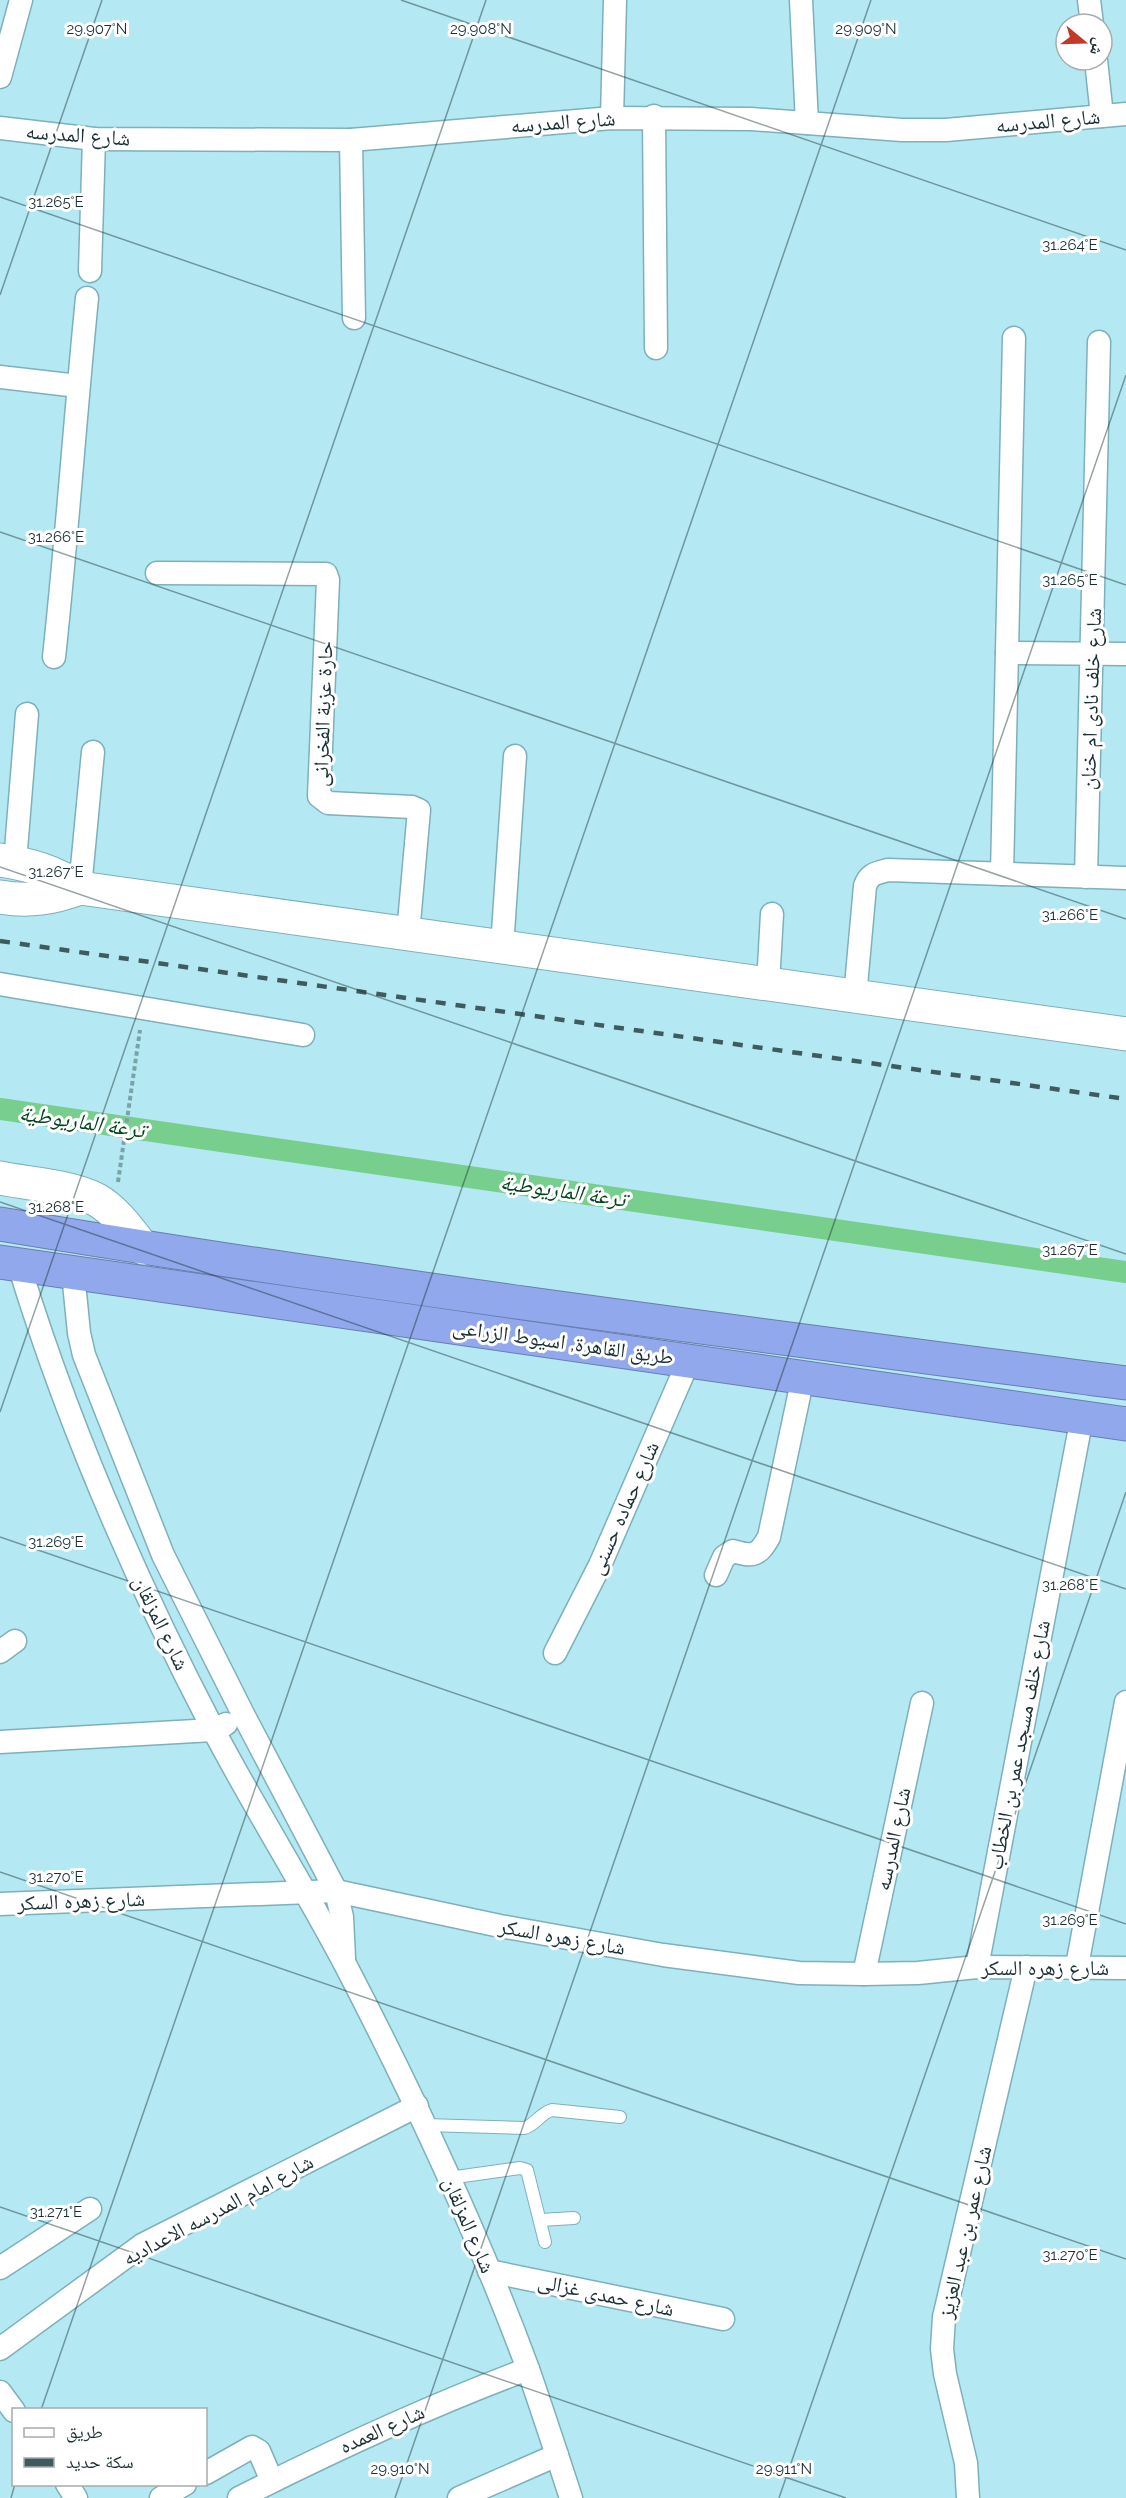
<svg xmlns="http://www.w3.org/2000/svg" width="1126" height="2498" font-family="Raleway,'Noto Naskh Arabic',sans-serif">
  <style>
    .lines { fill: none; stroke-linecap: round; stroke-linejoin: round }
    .canal { stroke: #77ce8d; stroke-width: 22 }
    .lane-casing { stroke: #7db0ba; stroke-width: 14 }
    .street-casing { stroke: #7db0ba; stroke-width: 25 }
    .secondary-casing { stroke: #7db0ba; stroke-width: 35 }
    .highway-casing { stroke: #687eac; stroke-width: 35 }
    .path { stroke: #79a2a9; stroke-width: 4; stroke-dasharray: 4.5 3; stroke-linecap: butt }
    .lane { stroke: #fff; stroke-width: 12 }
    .street { stroke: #fff; stroke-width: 22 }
    .secondary { stroke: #fff; stroke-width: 33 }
    .highway { stroke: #92a8ed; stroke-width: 33 }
    .rail { stroke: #3e5b60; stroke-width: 4.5; stroke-dasharray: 10 10; stroke-linecap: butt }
    .ticks { fill: none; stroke: #1b3034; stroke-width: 1.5; stroke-opacity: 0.45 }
    .labels { text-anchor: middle; stroke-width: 6; stroke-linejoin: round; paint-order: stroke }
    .street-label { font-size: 21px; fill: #1b3034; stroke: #fff }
    .water-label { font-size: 22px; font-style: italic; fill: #00451c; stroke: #fff }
    .ticks-label { font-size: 15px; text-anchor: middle; fill: #1b3034; stroke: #fff; stroke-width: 6; stroke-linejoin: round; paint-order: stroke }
  </style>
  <rect width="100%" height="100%" fill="#b4e9f3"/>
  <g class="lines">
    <!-- canal -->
    <path class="canal" d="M0,1109l1126,163"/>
    <!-- lane casing -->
    <g class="lane-casing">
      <g id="lane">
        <path d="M425,2125l99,3c12,-3 16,-15 28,-18l68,7"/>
        <path d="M449,2178l71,-10 7,2 18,72"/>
        <path d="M540,2220l34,-2"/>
      </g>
    </g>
    <!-- street casing -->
    <g class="street-casing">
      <g id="street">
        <path d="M801,0l6,123"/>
        <path d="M1089,0l3,24"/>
        <path d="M1096,60l6,56"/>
        <path d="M0,77l21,-77"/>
        <path d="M654,116l2,232"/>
        <path d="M612,118l3,-118"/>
        <path d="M0,128l94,11 257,1 261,-22 139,1 151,11h44l180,-16"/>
        <path d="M351,140l3,178"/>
        <path d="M90,271l4,-132"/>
        <path d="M0,377l78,9"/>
        <path d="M157,573l169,1 2,6 -9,216 9,7 84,4 7,3 -11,124"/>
        <path d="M1007,653l119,1"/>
        <path d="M54,657c13,-119 21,-239 33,-359"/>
        <path d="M15,862l12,-148"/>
        <path d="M1002,874l12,-536"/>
        <path d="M1086,877l13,-535"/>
        <path d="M80,888l13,-136"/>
        <path d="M502,947l13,-191"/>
        <path d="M0,984l303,51"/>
        <path d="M768,984l4,-70"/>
        <path d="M855,997l10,-111c4,-12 11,-13 23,-16l238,8"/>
        <path d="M19,1265c48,157 118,318 194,464 42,80 91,157 133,237 68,131 131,265 182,403 15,43 29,86 43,129"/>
        <path d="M73,1273l6,60 5,22 79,200 80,159 93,177 6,26 2,41"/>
        <path d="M716,1575l8,-18 9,-6c21,6 25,5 36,-14l34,-160"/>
        <path d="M0,1652l15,-11"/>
        <path d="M555,1653l45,-88 89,-205"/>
        <path d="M0,1742l213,-12 13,-6"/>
        <path d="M0,1904l336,-13 164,35 163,29 136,18 65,1 54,-1 59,-6 149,1"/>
        <path d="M1077,1966l49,-264"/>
        <path d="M977,1967l105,-550"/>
        <path d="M864,1974l58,-271"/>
        <path d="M0,2268l90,-59"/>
        <path d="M489,2271l234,48"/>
        <path d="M0,2349l142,-104 275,-139"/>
        <path d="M0,2392l14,19"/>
        <path d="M206,2473l46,-26 7,4 13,30"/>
        <path d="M67,2484l9,14"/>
        <path d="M161,2498l24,-14"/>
        <path d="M239,2498c95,-48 190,-92 289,-129"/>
        <path d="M459,2498l98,-43"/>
        <path d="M968,2498l-2,-35 -21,-89 -3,-25 2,-32 82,-350"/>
      </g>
    </g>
    <!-- secondary casing -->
    <g class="secondary-casing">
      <g id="secondary">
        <path d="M0,860c32,5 52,11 80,28l1046,146"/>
        <path d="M0,897c29,5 53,1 80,-9"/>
        <path d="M0,1178c29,6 71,8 97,22 19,11 33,31 46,48"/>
      </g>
    </g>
    <!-- highway casing -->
    <g class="highway-casing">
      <g id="highway">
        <path d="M0,1224c374,62 750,110 1126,159"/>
        <path d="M0,1262l1126,162"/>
      </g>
    </g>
    <!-- path -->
    <path class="path" d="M118,1182l22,-152"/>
    <!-- lane -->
    <use href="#lane" class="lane"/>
    <!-- street -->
    <use href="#street" class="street"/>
    <!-- secondary -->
    <use href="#secondary" class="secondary"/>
    <!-- highway -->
    <use href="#highway" class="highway"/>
    <!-- rail -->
    <path class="rail" d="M0,941l1126,158"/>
  </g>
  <!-- ticks -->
  <path class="ticks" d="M401,0l725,250M0,197l1126,388M0,295l102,-295M0,532l1126,387M0,867l1126,387M0,1202l1126,387M0,1412l486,-1412M0,1537l1126,387M0,1872l1126,387M0,2207l846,291M41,2410l830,-2410M11,2498l4,-14M395,2498l731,-2123M779,2498l347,-1006"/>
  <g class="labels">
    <!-- street labels -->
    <g class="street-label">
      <text transform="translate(1048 121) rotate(-5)" y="7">شارع المدرسه</text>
      <text transform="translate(563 122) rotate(-4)" y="7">شارع المدرسه</text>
      <text transform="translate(78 135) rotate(4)" y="7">شارع المدرسه</text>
      <text transform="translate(1091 699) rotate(-88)" y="7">شارع خلف نادى ام خنان</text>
      <text transform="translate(323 714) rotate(-88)" y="7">حارة عزبة الفخرانى</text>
      <text transform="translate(563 1342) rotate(8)" y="7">طريق القاهرة, اسيوط الزراعى</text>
      <text transform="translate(624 1508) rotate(-66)" y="7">شارع حماده حسنى</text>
      <text transform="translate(161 1623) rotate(64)" y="7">شارع المزلقان</text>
      <text transform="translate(1019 1745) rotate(-79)" y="7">شارع خلف مسجد عمر بن الخطاب</text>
      <text transform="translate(893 1839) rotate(-78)" y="7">شارع المدرسه</text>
      <text transform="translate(81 1901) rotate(-2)" y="7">شارع زهره السكر</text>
      <text transform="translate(562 1937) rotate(10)" y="7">شارع زهره السكر</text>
      <text x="1045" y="1975">شارع زهره السكر</text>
      <text transform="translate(218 2210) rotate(-28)" y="7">شارع امام المدرسه الاعداديه</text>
      <text transform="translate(469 2225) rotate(67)" y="7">شارع المزلقان</text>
      <text transform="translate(965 2232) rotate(-77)" y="7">شارع عمر بن عبد العزيز</text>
      <text transform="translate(606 2295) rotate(12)" y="7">شارع حمدى غزالى</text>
      <text transform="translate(382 2429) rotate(-24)" y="7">شارع العمده</text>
    </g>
    <!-- water labels -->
    <g class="water-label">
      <text transform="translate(82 1121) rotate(8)" y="8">ترعة الماريوطية</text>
      <text transform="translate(563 1190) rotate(8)" y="8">ترعة الماريوطية</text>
    </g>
  </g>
  <g class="ticks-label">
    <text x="97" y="34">29.907°N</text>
    <text x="866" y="34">29.909°N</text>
    <text x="481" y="34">29.908°N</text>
    <text x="56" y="207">31.265°E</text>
    <text x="1070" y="250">31.264°E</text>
    <text x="56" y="542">31.266°E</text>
    <text x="1070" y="585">31.265°E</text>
    <text x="56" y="877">31.267°E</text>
    <text x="1070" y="920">31.266°E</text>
    <text x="56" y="1212">31.268°E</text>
    <text x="1070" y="1255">31.267°E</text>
    <text x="56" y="1547">31.269°E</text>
    <text x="1070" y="1590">31.268°E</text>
    <text x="56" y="1882">31.270°E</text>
    <text x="1070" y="1925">31.269°E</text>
    <text x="56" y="2217">31.271°E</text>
    <text x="1070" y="2260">31.270°E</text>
    <text x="400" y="2474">29.910°N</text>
    <text x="784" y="2474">29.911°N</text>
  </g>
  <!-- legend -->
  <rect x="12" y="2408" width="195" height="78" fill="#ffffff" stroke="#a4acae" stroke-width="1.5"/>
  <rect x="24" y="2428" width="30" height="9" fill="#ffffff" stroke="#a4acae" stroke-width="1.5"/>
  <text x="66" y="2438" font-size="18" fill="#1b3034">طريق</text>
  <rect x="24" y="2458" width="30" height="9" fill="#3e5b60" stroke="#a4acae" stroke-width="1.5"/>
  <text x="66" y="2468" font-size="18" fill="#1b3034">سكة حديد</text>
  <!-- north arrow -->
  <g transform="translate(1084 42) rotate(109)"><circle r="28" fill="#ffffff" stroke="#a4acae" stroke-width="1.5"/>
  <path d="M0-4.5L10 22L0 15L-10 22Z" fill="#c53928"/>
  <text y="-9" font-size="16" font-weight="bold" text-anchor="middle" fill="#1b3034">ش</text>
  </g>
</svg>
